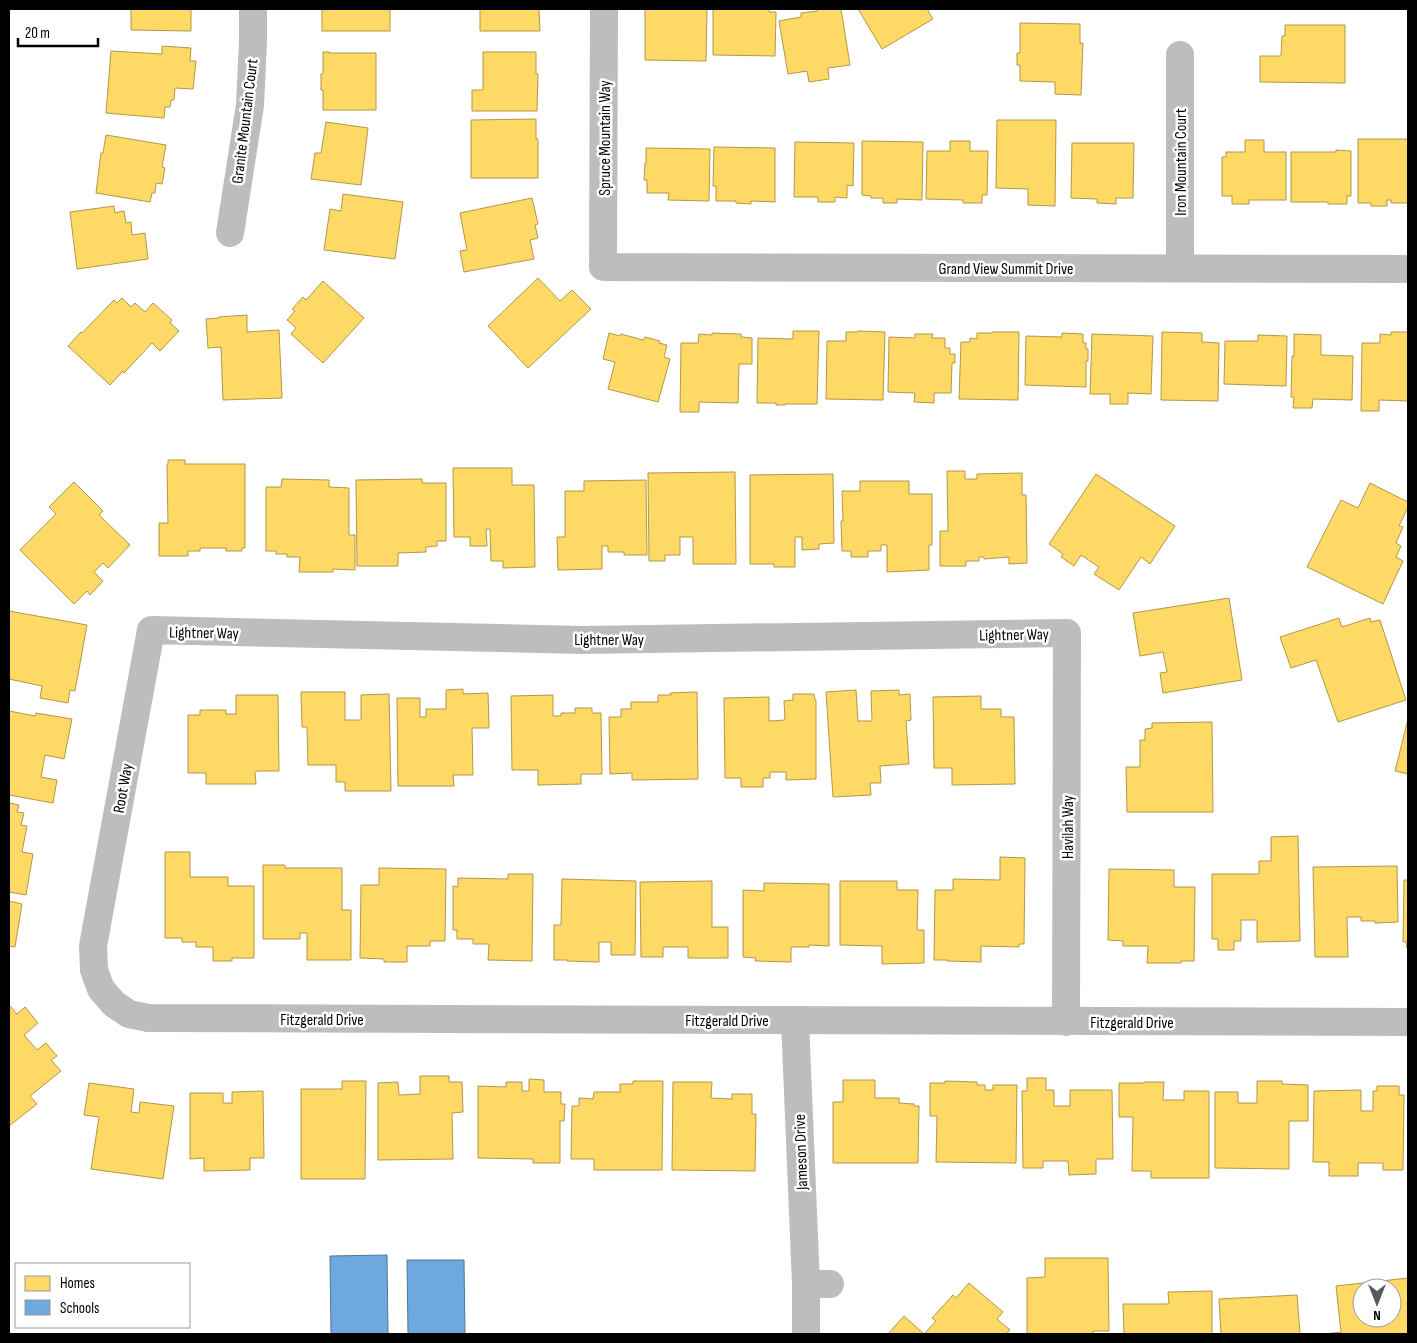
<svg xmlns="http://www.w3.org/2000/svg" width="1417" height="1343" font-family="'Sofia Sans Condensed',sans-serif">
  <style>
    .homes { fill: #ffd966; stroke: #b29847; fill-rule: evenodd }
    .schools { fill: #6fa8dc; stroke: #4e769a }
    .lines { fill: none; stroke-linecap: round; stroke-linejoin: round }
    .minor { stroke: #bdbdbd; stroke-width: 28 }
    .labels { text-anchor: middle; stroke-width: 5; stroke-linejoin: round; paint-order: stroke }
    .street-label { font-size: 16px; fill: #000; stroke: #fff }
  </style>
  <rect width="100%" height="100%" fill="#fff"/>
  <!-- homes -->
  <g class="homes">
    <path d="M131,9h60v22l-60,-1z"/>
    <rect x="322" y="9" width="68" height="22"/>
    <path d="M480,9h59l1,22h-60z"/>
    <path d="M645,9h62l-1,52 -61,-1z"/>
    <path d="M713,9h56v3h7l-1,44 -62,-1z"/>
    <path d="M817,9h24l9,56 -22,3 1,11 -20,3 -2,-11 -19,3 -9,-53 22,-4v-4l16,-2z"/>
    <path d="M858,9h69l6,10 -51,30z"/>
    <path d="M1020,23l60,1v19h3l-2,52 -26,-1v-12l-35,-1v-16h-3v-12h3z"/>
    <path d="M1285,25h60v58l-85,-1v-26h21l1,-20h3z"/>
    <path d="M162,46l29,2 -1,13h6l-3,28 -18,-1 -1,12h-3l-1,7h-5l-1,11 -58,-5 5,-62 51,3z"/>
    <path d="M323,52h6v1h47v57h-53v-20h-2v-16h2z"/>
    <path d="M483,52h53v22h2l-1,37h-65v-21h11z"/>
    <path d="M536,119v20h2v39h-67v-58z"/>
    <path d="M997,120h59l-1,86 -27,-1v-16l-32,-1z"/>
    <path d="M326,122l42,6 -7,57 -50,-6 4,-26h6z"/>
    <path d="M106,135l60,10 -4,22 3,1 -3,16 -6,-1 -1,10h-3l-2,9 -54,-9 5,-40h2z"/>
    <path d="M1358,139h50v64h-17v-3h-4v6h-16v-3h-13z"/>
    <path d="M1245,140h19v12h22v48h-37v4h-17v-8h-10v-39h4v-5h19z"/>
    <path d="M862,141l61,1 -1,58 -25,-1v4h-14v-5h-12v-2l-9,-1z"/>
    <path d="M950,141h20v10h18l-1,44h-5v8h-19v-3l-37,-1 1,-48h23z"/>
    <path d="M795,142l59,1 -1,43 -6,-1v13l-12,-1v5h-17v-5h-24z"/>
    <path d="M1072,143h62l-1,55h-17v6l-19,-1v-4l-26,-1z"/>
    <path d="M714,147l61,1v54l-24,-1v3l-15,-1v-2h-20v-15h-3z"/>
    <path d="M646,148l64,1 -1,52 -41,-1 1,-7h-22v-13h-3l1,-17h1z"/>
    <path d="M1336,150l15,1v45h-4v8h-19v-2h-37v-50h45z"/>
    <path d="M343,194l60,8 -8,57 -71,-9 6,-41 11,2z"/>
    <path d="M532,198l6,26 -3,1 3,13 -8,2 4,19 -70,13 -4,-21 7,-1 -7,-37z"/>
    <path d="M114,206l1,7 9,-2 2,12 5,-1 1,13 13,-2 3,26 -71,10 -7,-57z"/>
    <path d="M538,278l22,23 12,-11 19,19 -63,59 -40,-42z"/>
    <path d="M323,281l41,37 -41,45 -32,-29 5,-6 -9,-8 8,-9 -3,-2 11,-12 3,3z"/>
    <path d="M122,298l9,9 4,-4 10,9 8,-9 19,17 -2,3 9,8 -19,20 -8,-8 -28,30 -1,-2 -13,14 -42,-39 13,-14 1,1 32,-33 3,3z"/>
    <path d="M247,315v17l32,-2 3,68 -59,2 -2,-53 -13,1 -2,-29 13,-1v-1z"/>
    <path d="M793,331h26l-2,73h-32v1h-9v-2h-19l1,-65 35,1z"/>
    <path d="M858,331l27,1 -2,68 -57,-1 1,-58h19v-9h12z"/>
    <path d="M992,332h27l-1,68 -59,-1 2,-57h9v-4l7,1v-6h15z"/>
    <path d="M1162,332l40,1v9l17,1 -1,58 -57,-1z"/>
    <path d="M1391,332h17v69l-29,-1v11h-18l1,-68h18v-9l11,1z"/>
    <path d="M609,333l11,3 1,-2 22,6 2,-3 15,4 -1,2 8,2 -3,12 6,2 -12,43 -50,-13 7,-27 -12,-3z"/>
    <path d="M712,333l29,1v3l11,1v26h-13l-1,39 -39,-1v10h-19l1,-69h17l1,-9 13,1z"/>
    <path d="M1062,333l21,1v9h3v6h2v12h-2v26l-61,-2 1,-49 36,1z"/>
    <path d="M915,334h18l-1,4h13v10h5v6h5v9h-3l-1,30h-17v10l-20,-1 1,-9 -27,-1 1,-55 26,1z"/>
    <path d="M1092,334l61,2 -2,58 -23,-1v11h-18v-10h-20z"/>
    <path d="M1294,334l27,1v20l32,1 -1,44 -39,-1 -1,9h-19l1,-11h-3l1,-41h2z"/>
    <path d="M1258,335l29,1 -1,50 -62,-2 1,-43h33z"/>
    <path d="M168,460h17v4h60v84h-3v3h-16v-3h-26v3h-12v5h-29v-33h9l-1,-58h1z"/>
    <path d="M453,468h59v17h22l1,82 -32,1v-7h-12l-1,-32h-4l1,17h-17v-9h-16z"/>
    <path d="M947,471h18v8h12v-5l45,-1v22h4l1,68 -18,1v-7l-25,2v-2h-5v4h-13v5h-26v-35h8z"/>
    <path d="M735,472l1,92h-43v-27h-13v18h-15v6h-16l-1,-88z"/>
    <path d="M833,474l1,69 -15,1v5l-17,1v-13h-7v30h-21v-3h-24v-89z"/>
    <path d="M1096,474l79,52 -25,38 -9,-7 -22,33 -25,-16 5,-7 -18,-12 -7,11 -13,-9 2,-3 -14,-10z"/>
    <path d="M282,479l47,1v7l20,1v47h6v35l-22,-1v3h-34l1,-15h-13v-3h-11v-3h-10v-64h15z"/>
    <path d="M422,479v4h24v58h-9v5l-11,1v5l-28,1v13h-41l-1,-86z"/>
    <path d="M646,480l1,75h-23v-3h-16v-6h-6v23l-44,1 -1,-33h8v-46h19v-10z"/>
    <path d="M860,481h49v13h23v51h-3v25l-42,2v-27h-6v6h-13v6h-17v-6h-9l-1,-30h2l-1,-30h18z"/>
    <path d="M74,482l29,29 -4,4 31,30 -22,23 -5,-5 -9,9 9,9 -13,14 -3,-4 -13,13 -54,-54 36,-36 -7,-7z"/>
    <path d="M1370,483l38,19v5l-9,19 4,1 -7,16 5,3 -5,11 7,4 -20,43 -76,-37 34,-67 17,8z"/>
    <path d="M1229,598l13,82 -79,13 -3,-20 7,-1 -4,-20 -23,4 -7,-43z"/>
    <path d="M9,611l78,14 -12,66 -5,-1 -2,13 -28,-5 2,-12 -33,-7z"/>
    <path d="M1339,618l3,9 28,-9 1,4 9,-2 26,80 -68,22 -22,-62 -25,8 -11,-31z"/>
    <path d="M463,689v5l25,-1 1,35h-17l1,47h-20l1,11h-56l-1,-88h23v19h6v-8h20v-19z"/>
    <path d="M856,690l2,31h14l-1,-30 28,-1v5l11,-1 1,26 -5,1 3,43 -29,2 1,17h-11l1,12 -38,2 -7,-105z"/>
    <path d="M301,692h44v28h16v-25l28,-1 2,97h-46v-9h-9v-17h-28l-1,-38h-5z"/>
    <path d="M697,692l1,87 -66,1v-7l-22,1 -1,-57h12v-8h10v-7h27v-7h13l-1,-2z"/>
    <path d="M793,694h21l1,6h1v79l-30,1v-8h-16v6h-7v9h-22v-9h-16l-1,-80 45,-1v24l16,-1 -1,-19 9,-1z"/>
    <path d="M236,695h42l1,76h-22l-2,2 1,11h-50v-11h-18v-58h12v-5h26v4h10z"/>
    <path d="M553,695v21h8v-3h14v-5h17v5h9l1,61h-21v10l-43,1v-15h-26l-1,-74z"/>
    <path d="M981,696v13h20v8h13l1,67 -63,1v-17h-18l-1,-71z"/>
    <path d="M9,711l26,5 1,-3 36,6 -8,40 -19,-4 -4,22 16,3 -4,23 -44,-8z"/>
    <path d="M1408,719v55l-13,-3z"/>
    <path d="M1212,722l1,90h-86l-1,-45h14v-27h5v-11l7,-1v-5z"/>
    <path d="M9,803l10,2 -2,7 7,1 -3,12 6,1 -5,26 11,2 -7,41 -17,-3z"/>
    <path d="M1298,836l2,105 -43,1v-22h-16v21h-7v9h-16v-11h-6v-65h47v-13h12v-24z"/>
    <path d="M165,852h25v25h38v9h26v72h-22v3h-19v-14h-17v-5h-14v-4h-17z"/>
    <path d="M1000,857l25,1 -1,86h-5v3l-38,-1v16l-34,-1v-1h-13l1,-70h18v-11l47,1z"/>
    <path d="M263,865h22v3h57v42h9v50h-44v-27h-7v6h-37z"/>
    <path d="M1397,866l1,56 -23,1v-2h-14v-4h-14l1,40h-33l-2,-90z"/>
    <path d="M379,868l67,1 -1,72h-15v5h-23v16h-23v-3l-24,-1 1,-73h18z"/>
    <path d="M1109,869l65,1v17h21l-1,74h-13v2h-34l1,-17h-25v-5l-15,-1z"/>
    <path d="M508,874h25l-1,87 -44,-1 1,-16h-16v-5h-16v-9h-4v-44l5,1v-9l50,1z"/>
    <path d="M562,879l74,2 -1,74h-24v-13h-12v20l-32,-1v-1h-13v-35h7z"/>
    <path d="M1404,880h4v67h-2l1,-5h-4z"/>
    <path d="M712,881v46h16v31h-40v-11h-25v10h-22l-1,-75z"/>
    <path d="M840,881h57v9h21l-1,40h7v33l-42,1v-18l-42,-1z"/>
    <path d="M764,883l65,1v62l-20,-1v2h-18v15l-36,-1 1,-3 -13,-1v-67l21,1z"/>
    <path d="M9,901l13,3 -7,43 -6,-1z"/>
    <path d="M10,1006l7,8 8,-7 13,16 -14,12 13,15 9,-7 11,13 -6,4 10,11 -31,25 7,8 -28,22v-119z"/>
    <path d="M420,1076h29v6h13l1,30 -11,1 1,46 -75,1v-77l20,-1 1,13 21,-1z"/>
    <path d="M1027,1078h19v12h8v16h16v-16h42l1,69h-17v15l-27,1 -1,-14h-25v7h-20l-1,-77h5z"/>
    <path d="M529,1079l15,1v12h17v12h4l-1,17h-4v42h-27v-4l-55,-1v-72l28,1v-5h16v9h7z"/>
    <path d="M843,1080h32v18h24v5l15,1v2h5l-1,57h-85v-61h10z"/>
    <path d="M342,1081h24l-1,98h-64v-90h41z"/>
    <path d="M633,1081h30l-1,89h-68v-11h-23l1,-53h7v-8l14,1 1,-7h26v-8h13z"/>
    <path d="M945,1081l32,1v3h8v5h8v-5h24l-1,78 -80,-1 1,-46h-7v-33h15z"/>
    <path d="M1257,1081h25v3l26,1v36h-19v48l-74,-1v-76h23v11h19z"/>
    <path d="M673,1082h39l-1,16 21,1v-5h20v20h4l-1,57 -83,-1z"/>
    <path d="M1144,1082h20l-1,18h21v-9h25v87h-58v-7h-19l1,-54h-14v-34h25z"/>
    <path d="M89,1083l45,6 -3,23 8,1 1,-11 34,4 -11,73 -72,-10 8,-52 -15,-2z"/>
    <path d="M1377,1086h22v9h5l-1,75h-20v-7h-25v13h-29v-14h-16l1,-71 47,-1v21h12v-20h4z"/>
    <path d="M263,1091l1,67h-14v12l-46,1v-13l-14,1v-66h33v10h9v-11z"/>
    <path d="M1045,1258h63l1,73h-16v3h-66v-56l18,-1z"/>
    <path d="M1408,1278v56h-83l16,-2 -5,-46zM1362,1288h30v30h-30z"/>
    <path d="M969,1283l34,29 -6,7 13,11 -4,4h-118l16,-18 20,18 12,-13 -4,-3 21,-23 3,3z"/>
    <path d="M1212,1291v43h-88l-1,-30h46l-1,-12z"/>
    <path d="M1297,1295l3,39h-79l-2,-35z"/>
  </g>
  <!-- schools -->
  <g class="schools">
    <path d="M387,1255l1,79h-57l-1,-78z"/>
    <path d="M407,1260h57l1,74h-57z"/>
  </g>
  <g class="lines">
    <!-- minor -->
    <g class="minor">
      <path d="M604,9l-1,258 805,2"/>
      <path d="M230,233l20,-128 3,-63v-33"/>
      <path d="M1180,268v-213"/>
      <path d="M795,1021l11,263"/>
      <path d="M1066,1022l1,-389 -485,7 -431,-10 -58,316 1,24 7,19 13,15 15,10 19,4 1260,4"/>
      <path d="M806,1334v-50h24"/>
    </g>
  </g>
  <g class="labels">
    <!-- street labels -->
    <g class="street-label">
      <text transform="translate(244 121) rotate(-83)" y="6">Granite Mountain Court</text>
      <text transform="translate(604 138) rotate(-90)" y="6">Spruce Mountain Way</text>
      <text transform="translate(1180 162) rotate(-90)" y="6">Iron Mountain Court</text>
      <text x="1006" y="274">Grand View Summit Drive</text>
      <text transform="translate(204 632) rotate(1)" y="6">Lightner Way</text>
      <text transform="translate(1014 634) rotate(-1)" y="6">Lightner Way</text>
      <text x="609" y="645">Lightner Way</text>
      <text transform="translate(122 788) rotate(-80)" y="6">Root Way</text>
      <text transform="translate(1067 827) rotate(-90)" y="6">Havilah Way</text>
      <text x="322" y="1025">Fitzgerald Drive</text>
      <text x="727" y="1026">Fitzgerald Drive</text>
      <text x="1132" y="1028">Fitzgerald Drive</text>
      <text transform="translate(800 1152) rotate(-92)" y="6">Jameson Drive</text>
    </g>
  </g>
  <!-- border -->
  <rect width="1417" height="1343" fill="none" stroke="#000000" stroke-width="20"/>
  <!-- legend -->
  <rect x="15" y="1263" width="175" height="65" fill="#ffffff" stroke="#999999"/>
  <rect x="25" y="1276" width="25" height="15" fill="#ffd966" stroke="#999999"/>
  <text x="60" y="1288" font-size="15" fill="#000000">Homes</text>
  <rect x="25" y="1300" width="25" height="15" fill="#6fa8dc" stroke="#999999"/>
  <text x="60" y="1313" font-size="15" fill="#000000">Schools</text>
  <!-- north arrow -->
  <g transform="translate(1377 1303) rotate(180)"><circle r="24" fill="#ffffff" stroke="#999999"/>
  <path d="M0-4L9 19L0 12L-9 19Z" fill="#595959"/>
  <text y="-8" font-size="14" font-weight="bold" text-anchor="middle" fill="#000000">N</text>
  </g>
  <!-- scale -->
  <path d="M18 38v8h80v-8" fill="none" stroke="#000000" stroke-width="2.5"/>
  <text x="25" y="38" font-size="15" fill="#000000" stroke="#ffffff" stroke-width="4" paint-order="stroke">20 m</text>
</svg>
